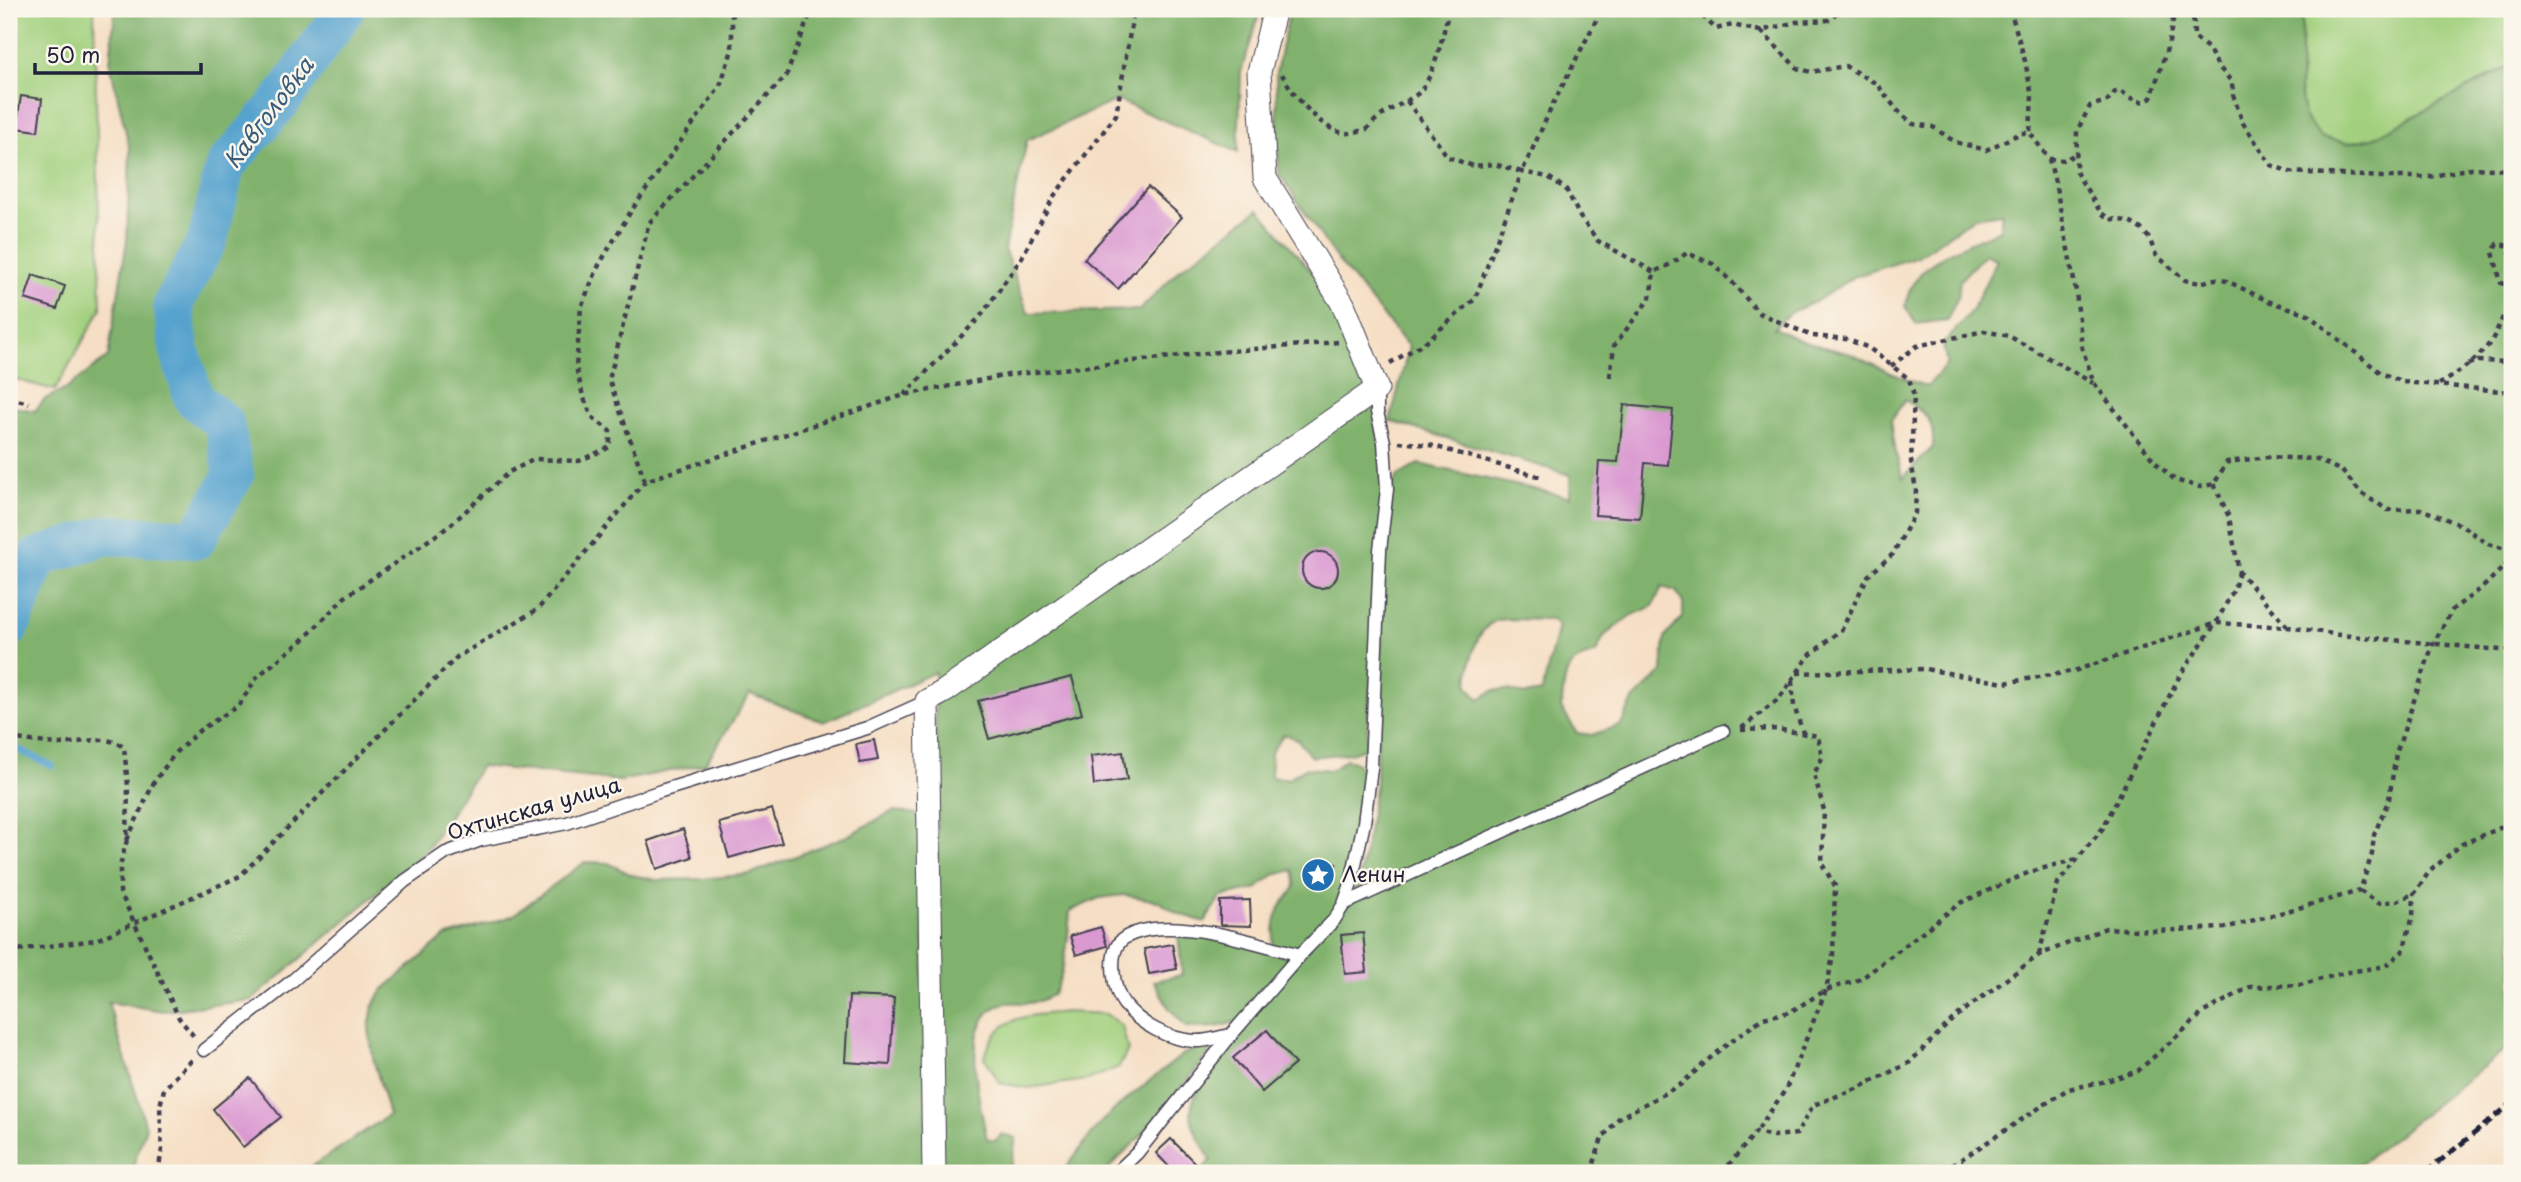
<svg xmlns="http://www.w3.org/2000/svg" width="2521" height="1182" font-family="'Playpen Sans',sans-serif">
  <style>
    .green { fill: #a2d07e; stroke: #62795c; stroke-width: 2 }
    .forest { fill: #81b26d; stroke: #526a54; stroke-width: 2; fill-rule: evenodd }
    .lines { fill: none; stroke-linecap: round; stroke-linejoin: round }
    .stream { stroke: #55a2ce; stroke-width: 7 }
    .river { stroke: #55a2ce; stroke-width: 40 }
    .building { fill: #da9ad1 }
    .service-casing { stroke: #423e4f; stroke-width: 15 }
    .minor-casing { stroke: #423e4f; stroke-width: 25 }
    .path { stroke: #423e4f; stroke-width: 4.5; stroke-dasharray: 5 5; stroke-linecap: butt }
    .service { stroke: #fff; stroke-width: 12 }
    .minor { stroke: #fff; stroke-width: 23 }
    .rail { stroke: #22223b; stroke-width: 5; stroke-dasharray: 10 5; stroke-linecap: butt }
    .labels { text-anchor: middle; stroke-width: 5; stroke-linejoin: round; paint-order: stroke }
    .street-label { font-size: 21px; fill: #22223b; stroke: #fbf7ec }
    .poi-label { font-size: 21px; fill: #22223b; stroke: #fbf7ec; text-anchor: start }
    .water-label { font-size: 23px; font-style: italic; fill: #395c7d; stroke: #fbf7ec }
  </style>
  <rect width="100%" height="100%" fill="#fbf7ec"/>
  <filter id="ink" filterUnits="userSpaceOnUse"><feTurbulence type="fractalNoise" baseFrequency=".0143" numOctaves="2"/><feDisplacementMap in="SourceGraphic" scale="14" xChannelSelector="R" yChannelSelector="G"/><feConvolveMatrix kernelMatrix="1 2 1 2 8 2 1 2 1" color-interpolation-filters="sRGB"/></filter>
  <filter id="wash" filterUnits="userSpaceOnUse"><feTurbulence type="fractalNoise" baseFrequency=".00686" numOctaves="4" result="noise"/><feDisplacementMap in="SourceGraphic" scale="28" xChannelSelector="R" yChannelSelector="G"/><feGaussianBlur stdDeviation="1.57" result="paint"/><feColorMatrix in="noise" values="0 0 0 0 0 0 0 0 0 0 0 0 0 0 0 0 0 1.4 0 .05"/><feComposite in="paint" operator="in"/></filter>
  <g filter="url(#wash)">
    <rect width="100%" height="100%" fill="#f5dec3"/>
    <!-- green -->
    <g class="green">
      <path d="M9,9h85l7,300 -46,81 -46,-12z"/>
      <path d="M2302,9h210v56l-139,73 -26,5 -27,-6 -16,-21 -4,-26z"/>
      <path d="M1068,1012l38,2 16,12 6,24 -9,17 -32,13 -59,8 -28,-5 -15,-25c9,-44 47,-43 83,-46z"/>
    </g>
    <!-- forest -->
    <g class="forest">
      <path d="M115,9h1146l-20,63 -3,80 -121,-52 -90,40 -23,109 24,64 112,-3 38,-39 81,-62 63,75 52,104 11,100 -19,260 -16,5 -39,4 -13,-17 -14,-6 -13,18v25l17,2 17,-11 27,2 14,-11 10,4 9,9 -24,131 -42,50 -26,-7c1,-12 1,-29 8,-40 10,-15 18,-14 12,-36l-19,5 -18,14 -36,8 -15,25 -28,-9 -19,-12 -34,-6 -25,3 -29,13c-2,28 -4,57 -16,83 -6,3 -13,7 -19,8 -11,3 -23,-2 -33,2 -44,16 -22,102 -15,135l8,2 7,-7 14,4 -6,35h-69l-6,-501 -111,50 -74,-28 -45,70 -85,17 -139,-15 -55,85 -174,149 -89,11 -55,-9 38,125 -14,42 -3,4h-120v-767l26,5 10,-12 21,-10 42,-32 19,-117 3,-90 -20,-86z"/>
      <path d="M1290,9h1012l-2,80 4,27 16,21 27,6 26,-5 139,-73v979l-163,129h-1150l12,-13c-7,-12 -16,-25 -19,-39 -8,-29 40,-81 57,-103 -22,7 -39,12 -63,9l-17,-19 -15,-27 28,-6 -4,-42 41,5 69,19 58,-49 12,-26 7,-30 11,-71 5,-176 9,-117 8,-12 21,-12 151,33v-22l-180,-54 19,-74 -71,-86 -59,-87 -3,-102zM2002,213l-2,17c-29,12 -71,26 -88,55 -3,6 -5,14 -7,21l11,18 31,-4 11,-23 2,-17 25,-26 12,6 -25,50 -29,35 4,19 -20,23 -36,-14 -40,-19 -46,-12 -31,-14 17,-16 24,-10 38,-25 65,-21 57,-39zM1905,400c23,16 29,18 28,47l-30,31 -7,-24 -5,-34zM1662,587l14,4 7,12v14l-18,20 -3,35 -29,28 -12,25 -29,10 -15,-2 -16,-25c5,-31 0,-46 35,-55l8,-17 26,-20 23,-10zM1512,619l40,1 6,6 -16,66 -17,3 -16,-5h-14l-16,9 -11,-13c1,-20 5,-55 27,-65 5,-2 13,-2 17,-2z"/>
      <path d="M893,811l23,3 6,8 5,351h-625l87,-58 -16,-57 -4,-30 4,-22 10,-16 62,-53 67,-21 73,-54 23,1 24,12 24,5 47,-1 47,-5 97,-38z"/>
      <path d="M1216,1045l-71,87 -38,38 2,3h-47l37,-49 24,-22 62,-49z"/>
    </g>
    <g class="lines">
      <!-- stream -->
      <path class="stream" d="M9,745l43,21"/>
      <!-- river -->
      <path class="river" d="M9,628l29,-71 69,-22 89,4 38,-64 -10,-52 -30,-24 -15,-51 -6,-44 35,-65 17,-73 56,-65 64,-92"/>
    </g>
    <g id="blocks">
      <!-- building -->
      <g class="building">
        <path d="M21,96l21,3 -4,32 -22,-3z"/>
        <path d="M1148,187l34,30 -64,72 -34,-30z"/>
        <path d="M33,275l32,11 -8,23 -32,-10z"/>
        <path d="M1624,405l49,5 -5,55 -23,-2 -5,55 -45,-3 4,-54 19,1z"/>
        <circle cx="1320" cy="570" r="18"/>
        <path d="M1072,677l10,37 -93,25 -11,-38z"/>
        <path d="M874,740l4,20 -18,3 -4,-19z"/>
        <path d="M1123,752l4,28 -33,5 -3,-29z"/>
        <path d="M772,809l10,34 -53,15 -10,-35z"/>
        <path d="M683,829l9,28 -35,12 -9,-28z"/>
        <path d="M1250,900l1,26 -31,-1v-24z"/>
        <path d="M1101,927l6,19 -31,9 -6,-19z"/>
        <path d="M1363,933l4,39 -22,2 -4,-39z"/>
        <path d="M1172,944l5,25 -28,5 -5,-25z"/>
        <path d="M849,996l45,2 -4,67 -45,-3z"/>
        <path d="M1267,1030l28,34 -33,28 -29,-34z"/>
        <path d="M250,1078l31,39 -38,30 -30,-38z"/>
        <path d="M1171,1139l34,34h-30l-19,-20z"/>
      </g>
    </g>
  </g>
  <g filter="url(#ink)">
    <use href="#blocks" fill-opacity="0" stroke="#423e4f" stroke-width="2"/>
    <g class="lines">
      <!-- service casing -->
      <g class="service-casing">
        <g id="service">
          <path d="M1344,904l379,-173"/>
          <path d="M1231,1035c-12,2 -25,7 -37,6 -26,-2 -53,-16 -70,-37 -10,-13 -16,-46 -5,-61 5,-7 15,-10 23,-12 42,-11 115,12 158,24"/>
          <path d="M204,1050l88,-69 113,-100 41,-28 35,-13 86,-17 94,-32 206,-63 60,-27"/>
          <path d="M1116,1173l21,-20 94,-118 69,-80 34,-35 10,-16 6,-17 14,-64 7,-55 9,-218 7,-61 -3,-47 -7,-30v-23"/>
        </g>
      </g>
      <!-- minor casing -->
      <g class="minor-casing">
        <path id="minor" d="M934,1173l-7,-472 18,-10 432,-302 -34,-85 -78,-126 -6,-106 16,-63"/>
      </g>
      <!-- path -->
      <g class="path">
        <path d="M1695,9l21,20 16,-4 29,6 35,-9 32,-2 13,-11"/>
        <path d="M2010,9l15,52 7,35 -2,37"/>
        <path d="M2175,9l-6,33 -18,56c-14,10 -22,-6 -35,-7l-9,10 -17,5 -13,25 -1,41 25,41 9,6 18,2 13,8 8,9 7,17 29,25 15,3 15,-4 12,2 43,21 36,11 75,60 22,9 109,10"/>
        <path d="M2193,9l1,28 14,11 10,18 14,16 1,13 10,28 28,42 19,7 92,5h47l42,-9 41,2"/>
        <path d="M1761,31l36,37 14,4 34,-6 32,18 20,26 16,14 20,3 22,15 31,8 35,-17h9l19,26 6,23 21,109 6,57 12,35 61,79 20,18 25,7 14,-3 13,-22 41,-5 47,2 27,12 19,22 27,17 33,-1 40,16 27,19 24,7"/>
        <path d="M1282,74c9,19 41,58 63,59 7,1 16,-3 22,-4 14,-17 31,-22 49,-34 18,-13 28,-65 33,-86"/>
        <path d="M1407,101l41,56 25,9 21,-2 28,8 32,-70 48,-93"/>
        <path d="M2049,159l16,1 10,-6"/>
        <path d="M2512,255l-7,-10 -8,-1 -4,8 8,31 11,3"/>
        <path d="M1390,363l33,-19 52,-45 47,-127 26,5 18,12 14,28 18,24 56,31"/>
        <path d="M2468,364l10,-3 34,1"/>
        <path d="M1891,366l26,-20 67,-15 25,5 84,47"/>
        <path d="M1610,377l4,-31 36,-48 4,-26 17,-8 16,-11 26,11 19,18 27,31 53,23 34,3 23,9 40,31 5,17 -3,65 5,29 -1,23 -22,41 -25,22 -26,53 -33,27 -31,44 -39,30"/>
        <path d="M2439,384c16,-7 46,-31 54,-46 7,-13 9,-23 19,-33"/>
        <path d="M904,395l76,-78 41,-58 33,-63 62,-81 18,-106"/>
        <path d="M9,398l20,5"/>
        <path d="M1399,442l31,3 111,32"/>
        <path d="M645,481l-36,-101 40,-157 137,-147 26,-67"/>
        <path d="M2214,484l15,33 10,55 49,55"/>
        <path d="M1797,673l128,-4 79,14 70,-12 142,-48 72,4 52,8 172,16"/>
        <path d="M1792,681l2,25 9,27"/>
        <path d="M1741,730l35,-1 42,7 4,22 -8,16 10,36 -2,54 13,22 -2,70 -7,34 -40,99 -30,43"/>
        <path d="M9,738c16,2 33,5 50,6 20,0 47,-11 65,3l4,39 -1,54 -7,26v26l59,126 17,21"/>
        <path d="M127,840l27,-58 22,-30 24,-22 38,-24 20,-30 45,-36 42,-43 103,-70 61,-55 26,-13 44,2 31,-14v-16l-18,-14 -9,-21 -7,-29 5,-60 18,-42 32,-54 89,-125 12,-36v-41"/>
        <path d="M1322,863l18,3"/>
        <path d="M2360,891l18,12 19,-2 16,-7"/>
        <path d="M9,951l87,-11 144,-64 217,-219 81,-48 107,-128 259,-86 104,-20 199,-22 131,-11"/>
        <path d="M2039,954l19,-71 45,-55 77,-153 36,-52 18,-34 5,-17"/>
        <path d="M158,1173l4,-24 -2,-43 4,-17 28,-29"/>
        <path d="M1591,1173l11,-35 17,-20 61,-33 37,-33 46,-34 27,-6 36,-22 35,-11 99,-76 70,-31 47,-13"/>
        <path d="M1722,1173l34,-41 17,4 24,-2 16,-29 41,-15 55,-27 45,-45 85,-63 67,-27 47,3 72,-3 135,-37 12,-37 2,-19 15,-36 7,-45 37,-110 20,-35 29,-21 30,-29"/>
        <path d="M1913,1173l41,-9 114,-75 39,-8 31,-10 66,-59 46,-25 50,-2 43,-12 43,-7 17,-15 10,-35 1,-22 15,-22 33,-28 50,-21"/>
      </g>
      <!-- service -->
      <use href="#service" class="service"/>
      <!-- minor -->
      <use href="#minor" class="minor"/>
      <!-- rail -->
      <g class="rail">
        <path d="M2425,1173l87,-70"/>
        <path d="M2507,1173l5,-4"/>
      </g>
    </g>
  </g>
  <!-- icons -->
  <defs>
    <g id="sight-disc" transform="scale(1.75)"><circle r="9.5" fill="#1f6fb2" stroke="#fbf7ec"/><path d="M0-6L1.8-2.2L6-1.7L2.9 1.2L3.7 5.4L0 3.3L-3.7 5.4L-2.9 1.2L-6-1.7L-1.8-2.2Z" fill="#fff"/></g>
  </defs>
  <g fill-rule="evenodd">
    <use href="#sight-disc" x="1318" y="875"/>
  </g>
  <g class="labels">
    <!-- street labels -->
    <g class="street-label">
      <text transform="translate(534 809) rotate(-16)" y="7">Охтинская улица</text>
    </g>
    <!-- poi labels -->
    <g class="poi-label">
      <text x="1342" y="882">Ленин</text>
    </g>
    <!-- water labels -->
    <g class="water-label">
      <text transform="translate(269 113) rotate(-53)" y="8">Кавголовка</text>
    </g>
  </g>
  <!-- margin -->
  <rect width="2521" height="1182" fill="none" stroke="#fbf7ec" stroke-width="35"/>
  <!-- scale -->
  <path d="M35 63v10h166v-10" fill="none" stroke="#22223b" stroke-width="3.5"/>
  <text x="46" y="63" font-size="21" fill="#22223b" stroke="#fbf7ec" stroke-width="5" paint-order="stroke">50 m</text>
</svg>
